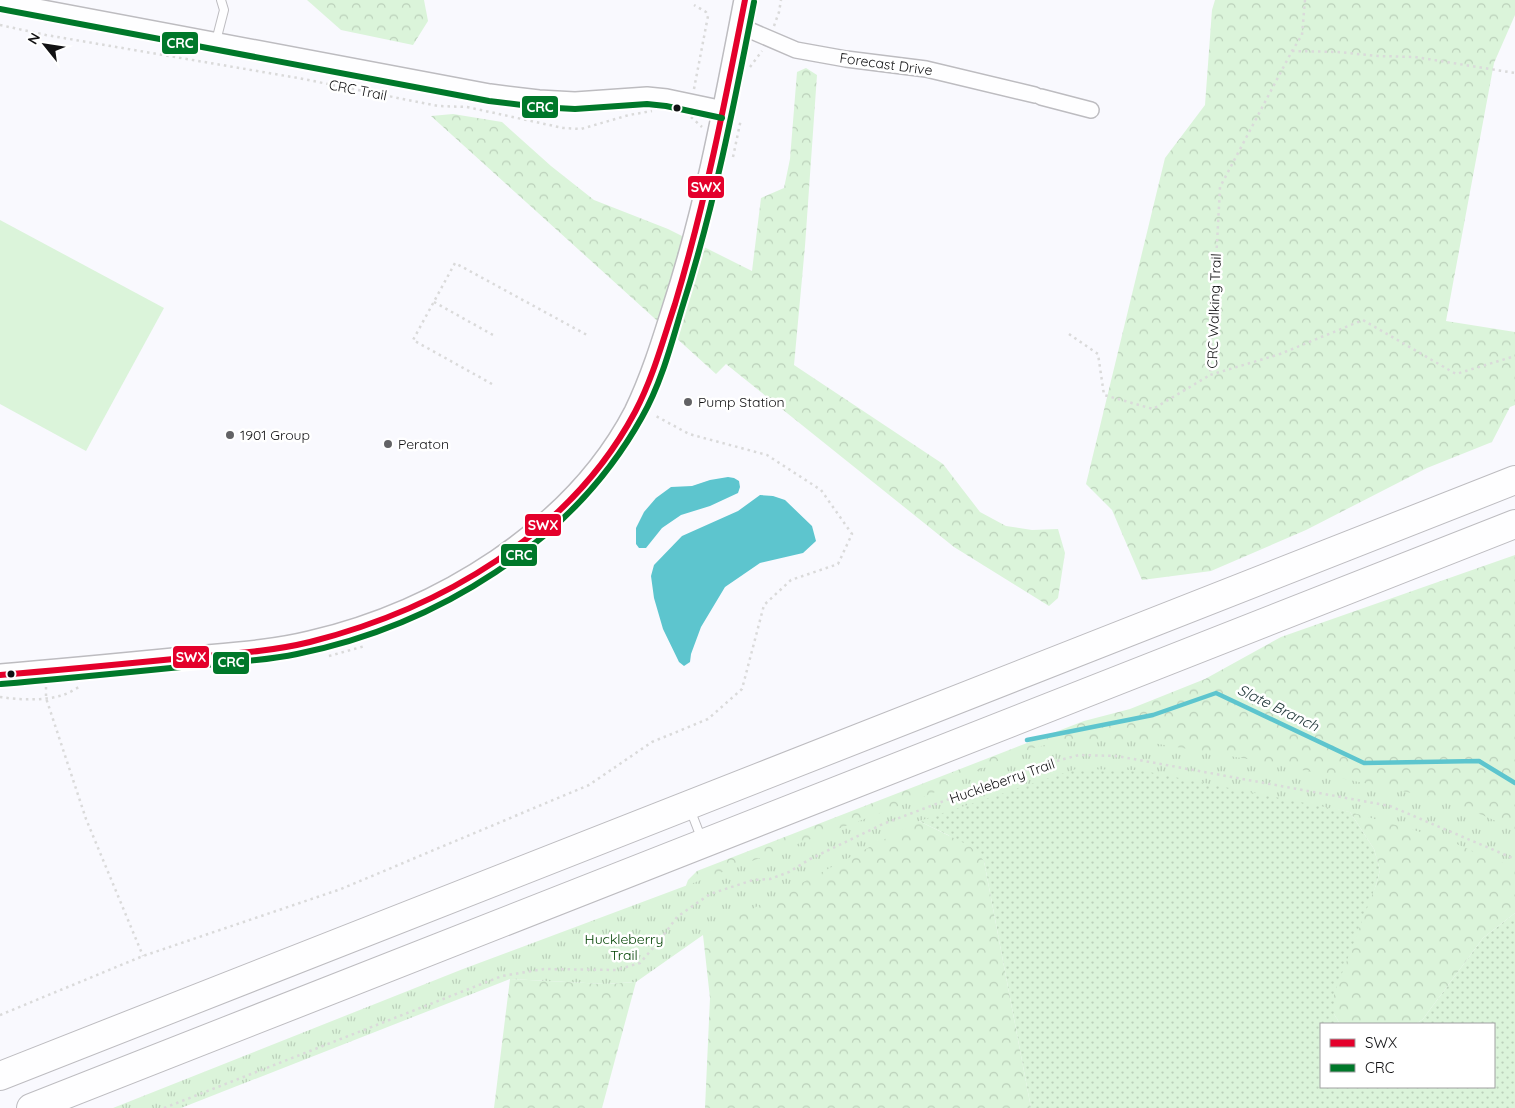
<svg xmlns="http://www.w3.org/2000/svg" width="1515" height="1108" font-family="Quicksand,sans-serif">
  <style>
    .grass { fill: url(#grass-dots) }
    .forest { fill: url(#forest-crowns) }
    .park { fill: url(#park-tufts) }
    .garden { fill: #dbf4da }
    .water { fill: #5dc5ce }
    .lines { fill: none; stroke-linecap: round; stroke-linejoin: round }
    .stream { stroke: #5dc5ce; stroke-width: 4.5 }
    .lane-casing { stroke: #bdbcc0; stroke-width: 10 }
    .street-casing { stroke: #bdbcc0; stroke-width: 18 }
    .secondary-casing { stroke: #bdbcc0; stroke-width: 24 }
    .highway-casing { stroke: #bdbcc0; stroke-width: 30 }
    .path { stroke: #dadada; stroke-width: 2.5; stroke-dasharray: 2.5 4; stroke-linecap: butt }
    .lane { stroke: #fefeff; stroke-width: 8 }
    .street { stroke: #fefeff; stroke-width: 15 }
    .secondary { stroke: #fefeff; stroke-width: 21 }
    .highway { stroke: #fefeff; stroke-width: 28 }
    .bus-1-casing { stroke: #fff; stroke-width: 10 }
    .bus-2-casing { stroke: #fff; stroke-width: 10 }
    .bus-1 { stroke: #e4002b; stroke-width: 6 }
    .bus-2 { stroke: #00782a; stroke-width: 6 }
    .bus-dot { fill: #111113; stroke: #fff; stroke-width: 2 }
    .poi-dot { fill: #626265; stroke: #fff; stroke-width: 2 }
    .labels { text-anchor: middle; stroke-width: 5; stroke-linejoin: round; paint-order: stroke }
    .street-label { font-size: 14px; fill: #111113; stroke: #fff }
    .poi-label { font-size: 14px; fill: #111113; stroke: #fff; text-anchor: start }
    .park-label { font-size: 14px; fill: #004200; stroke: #fff }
    .water-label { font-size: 15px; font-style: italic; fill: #22393b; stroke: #fff }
    .line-badge { stroke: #fff; stroke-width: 2 }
    .badge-label { font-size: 14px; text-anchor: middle; font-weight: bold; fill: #fff }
  </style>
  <defs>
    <pattern id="grass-dots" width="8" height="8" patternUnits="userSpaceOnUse" patternTransform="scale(1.25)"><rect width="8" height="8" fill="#dbf4da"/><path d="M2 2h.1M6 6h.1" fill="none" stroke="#bbd0ba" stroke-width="1.8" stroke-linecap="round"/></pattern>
    <pattern id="forest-crowns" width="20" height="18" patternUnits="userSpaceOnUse" patternTransform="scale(1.25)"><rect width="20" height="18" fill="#dbf4da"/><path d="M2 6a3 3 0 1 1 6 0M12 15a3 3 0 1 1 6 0" fill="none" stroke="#bbd0ba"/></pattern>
    <pattern id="park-tufts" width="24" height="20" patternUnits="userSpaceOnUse" patternTransform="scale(1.25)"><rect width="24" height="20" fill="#dbf4da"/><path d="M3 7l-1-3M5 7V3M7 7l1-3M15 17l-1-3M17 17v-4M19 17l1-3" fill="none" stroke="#bbd0ba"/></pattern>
  </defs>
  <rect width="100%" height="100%" fill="#f9f9fe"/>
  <!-- grass -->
  <path class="grass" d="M1076,746l274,66 24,37 6,21 -4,15 -42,129 6,10h-19v63h173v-63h-78l7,-5 60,-81 32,-25v195h-484l-47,-247 -36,-26 -29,-14z"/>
  <!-- forest -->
  <g class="forest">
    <path d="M307,0h117l4,21 -15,24 -72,-15z"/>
    <path d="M1215,0h300v15l-21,48 -48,258 69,11v73l-5,2 -18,35 -65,26 -121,62 -95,41 -69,9 -30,-70 -26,-26 79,-326 40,-53 7,-95z"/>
    <path d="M806,68l11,7 -12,171 -11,119 149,99 37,48 26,14 26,4 26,-1 7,24 -7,45 -9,8 -95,-59 -228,-183 -10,10 -285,-258 22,-2 49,8 49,44 43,34 74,29 84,42 9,-73 23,-10 6,-29 7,-87z"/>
    <path d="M1515,555v358l-32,25 -60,81 -7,5h-76l-6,-10v-20l42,-109 4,-15 -6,-21 -24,-37 -222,-63 -212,56 3,16 51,25 14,15 47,247h-326l5,-110 -7,-63 -19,-44 4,-11 9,-9 387,-150 46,-12 75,-30 76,-42z"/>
    <path d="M510,979l95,5 31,-2 -34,126h-108z"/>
  </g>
  <!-- park -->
  <path class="park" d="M1065,739l70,1 124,21 190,40 66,28v38l-24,-8 -46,-20 -95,-27 -211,-42 -63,-1 -157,52 -216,114 -67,47 -31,2 -95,-5 -329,129h-68l350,-139 468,-175 77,-38z"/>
  <!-- garden -->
  <path class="garden" d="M0,220l164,88 -78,143 -86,-47z"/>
  <!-- water -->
  <g class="water">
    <path d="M728,477l6,1 5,3 1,6 -2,6 -28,13 -29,9 -19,13 -16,20h-7l-3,-4v-16l8,-16 12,-14 15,-11 21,-1 18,-6z"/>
    <path d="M760,495l13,1 12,4 27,26 4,15 -13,12 -43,10 -35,24 -24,40 -10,27 -1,8 -6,4 -5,-4 -16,-33 -9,-31 -3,-22 3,-11 28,-29 56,-25z"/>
  </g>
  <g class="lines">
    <!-- stream -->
    <path class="stream" d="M1027,740l126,-25 63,-22 148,70 115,-2 36,22"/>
    <!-- lane casing -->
    <g class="lane-casing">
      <g id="lane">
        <path d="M216,41l8,-31 -3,-10"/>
        <path d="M690,809l12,31"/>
      </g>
    </g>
    <!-- street casing -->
    <g class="street-casing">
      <g id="street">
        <path d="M0,0l490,92 49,6 36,2 72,-5 20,2 57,12"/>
        <path d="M740,26l56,24 50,9 80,10 109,26"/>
        <path d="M1041,97l50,13"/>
      </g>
    </g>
    <!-- secondary casing -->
    <g class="secondary-casing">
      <path id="secondary" d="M0,675c61,-5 123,-11 184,-17 42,-4 85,-6 126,-16 128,-30 263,-111 325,-230 16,-33 27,-68 38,-103 33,-101 52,-205 72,-309"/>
    </g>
    <!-- highway casing -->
    <g class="highway-casing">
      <g id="highway">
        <path d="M0,1076l1515,-596"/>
        <path d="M31,1108l1484,-584"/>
      </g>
    </g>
    <!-- path -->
    <g class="path">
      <path d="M1305,0l-3,35 -10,16 -72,136 -10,188 70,-21 83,-34 93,54 59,-18"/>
      <path d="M0,25l46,10 252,43 140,28 29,1 96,21 18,1 48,-14 23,-4"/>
      <path d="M774,26l5,-14 2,-12"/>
      <path d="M1292,51l46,1 40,4 37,1 100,16"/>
      <path d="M750,67l12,-16"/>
      <path d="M694,89l14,-73 -2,-4 -12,-7"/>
      <path d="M691,117l11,10"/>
      <path d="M733,157l8,-38"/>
      <path d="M434,302l59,33"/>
      <path d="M1069,334l29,20 6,41 49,14 57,-34"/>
      <path d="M492,384l-79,-44 42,-77 132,72"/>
      <path d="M329,656l36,-10"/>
      <path d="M46,687v11l40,121 57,137"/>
      <path d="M0,697c20,3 44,4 63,-2 6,-2 12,-6 18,-9"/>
      <path d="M0,1015l143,-59 198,-67 248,-104 63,-43 56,-23 34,-30 22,-84 27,-25 47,-16 14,-30 -31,-44 -54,-35 -78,-21 -35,-19"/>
      <path d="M164,1108l338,-132 42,-7 72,1 24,-7 20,-23 17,-23 33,-23 43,-14 17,-1 19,-7 21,-13 73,-35 151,-57 45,-12 38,1 273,50 125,53"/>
    </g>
    <!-- lane -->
    <use href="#lane" class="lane"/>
    <!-- street -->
    <use href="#street" class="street"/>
    <!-- secondary -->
    <use href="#secondary" class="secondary"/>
    <!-- highway -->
    <use href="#highway" class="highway"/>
    <!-- bus-1 casing -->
    <g class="bus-1-casing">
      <path id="bus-1" d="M0,675c61,-5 123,-11 184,-17 42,-4 85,-6 126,-16 130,-33 260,-108 325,-230 18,-34 28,-72 40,-108 30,-100 50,-202 70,-304"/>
    </g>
    <!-- bus-2 casing -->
    <g class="bus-2-casing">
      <g id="bus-2">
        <path d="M0,9l489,92 49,6 37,2 72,-5 19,2 56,12"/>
        <path d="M1,684c60,-5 120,-11 180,-17 38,-4 77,-5 116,-13 139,-28 275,-111 345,-237 19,-33 29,-72 40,-109 32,-100 52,-203 72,-306"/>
      </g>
    </g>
    <!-- bus-1 -->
    <use href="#bus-1" class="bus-1"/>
    <!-- bus-2 -->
    <use href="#bus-2" class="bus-2"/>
  </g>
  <!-- markers -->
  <g class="bus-dot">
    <circle cx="677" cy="108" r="4.5"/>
    <circle cx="11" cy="674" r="4.5"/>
  </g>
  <g class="poi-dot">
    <circle cx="688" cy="402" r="5"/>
    <circle cx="230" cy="435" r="5"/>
    <circle cx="388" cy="444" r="5"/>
  </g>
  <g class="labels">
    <!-- street labels -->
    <g class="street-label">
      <text transform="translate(886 64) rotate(8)" y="5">Forecast Drive</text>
      <text transform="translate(358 90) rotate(11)" y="5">CRC Trail</text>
      <text transform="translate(1214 311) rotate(-88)" y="5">CRC Walking Trail</text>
      <text transform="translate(1002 781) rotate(-19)" y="5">Huckleberry Trail</text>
    </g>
    <!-- poi labels -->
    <g class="poi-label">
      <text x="698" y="407">Pump Station</text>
      <text x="240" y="440">1901 Group</text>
      <text x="398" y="449">Peraton</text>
    </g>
    <!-- park labels -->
    <g class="park-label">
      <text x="624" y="944">Huckleberry<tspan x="624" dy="16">Trail</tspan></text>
    </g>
    <!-- water labels -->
    <g class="water-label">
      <text transform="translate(1278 708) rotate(26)" y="5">Slate Branch</text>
    </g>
  </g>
  <g class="line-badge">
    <rect x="161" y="31" width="38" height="24" rx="5" fill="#00782a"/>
    <rect x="521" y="95" width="38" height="24" rx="5" fill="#00782a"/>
    <rect x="687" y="175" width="38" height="24" rx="5" fill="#e4002b"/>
    <rect x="524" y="513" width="38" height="24" rx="5" fill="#e4002b"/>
    <rect x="500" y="543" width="38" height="24" rx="5" fill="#00782a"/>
    <rect x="172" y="645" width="38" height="24" rx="5" fill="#e4002b"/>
    <rect x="212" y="651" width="38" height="24" rx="5" fill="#00782a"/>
  </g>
  <g class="badge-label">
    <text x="180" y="48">CRC</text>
    <text x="540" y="112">CRC</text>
    <text x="706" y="192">SWX</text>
    <text x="543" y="530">SWX</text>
    <text x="519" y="560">CRC</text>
    <text x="191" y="662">SWX</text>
    <text x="231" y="667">CRC</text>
  </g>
  <!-- legend -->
  <rect x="1320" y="1023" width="175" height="65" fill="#ffffff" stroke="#a0a0a1"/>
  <rect x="1330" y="1039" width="25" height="8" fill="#e4002b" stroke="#a0a0a1"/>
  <text x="1365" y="1048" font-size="15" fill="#111113">SWX</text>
  <rect x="1330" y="1064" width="25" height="8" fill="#00782a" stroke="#a0a0a1"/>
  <text x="1365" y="1073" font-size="15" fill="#111113">CRC</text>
  <!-- north arrow -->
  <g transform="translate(45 45) rotate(300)" stroke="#ffffff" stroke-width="4" paint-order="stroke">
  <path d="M0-4L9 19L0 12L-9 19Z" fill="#111113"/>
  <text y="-8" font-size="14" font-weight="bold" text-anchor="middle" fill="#111113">N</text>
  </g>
</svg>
